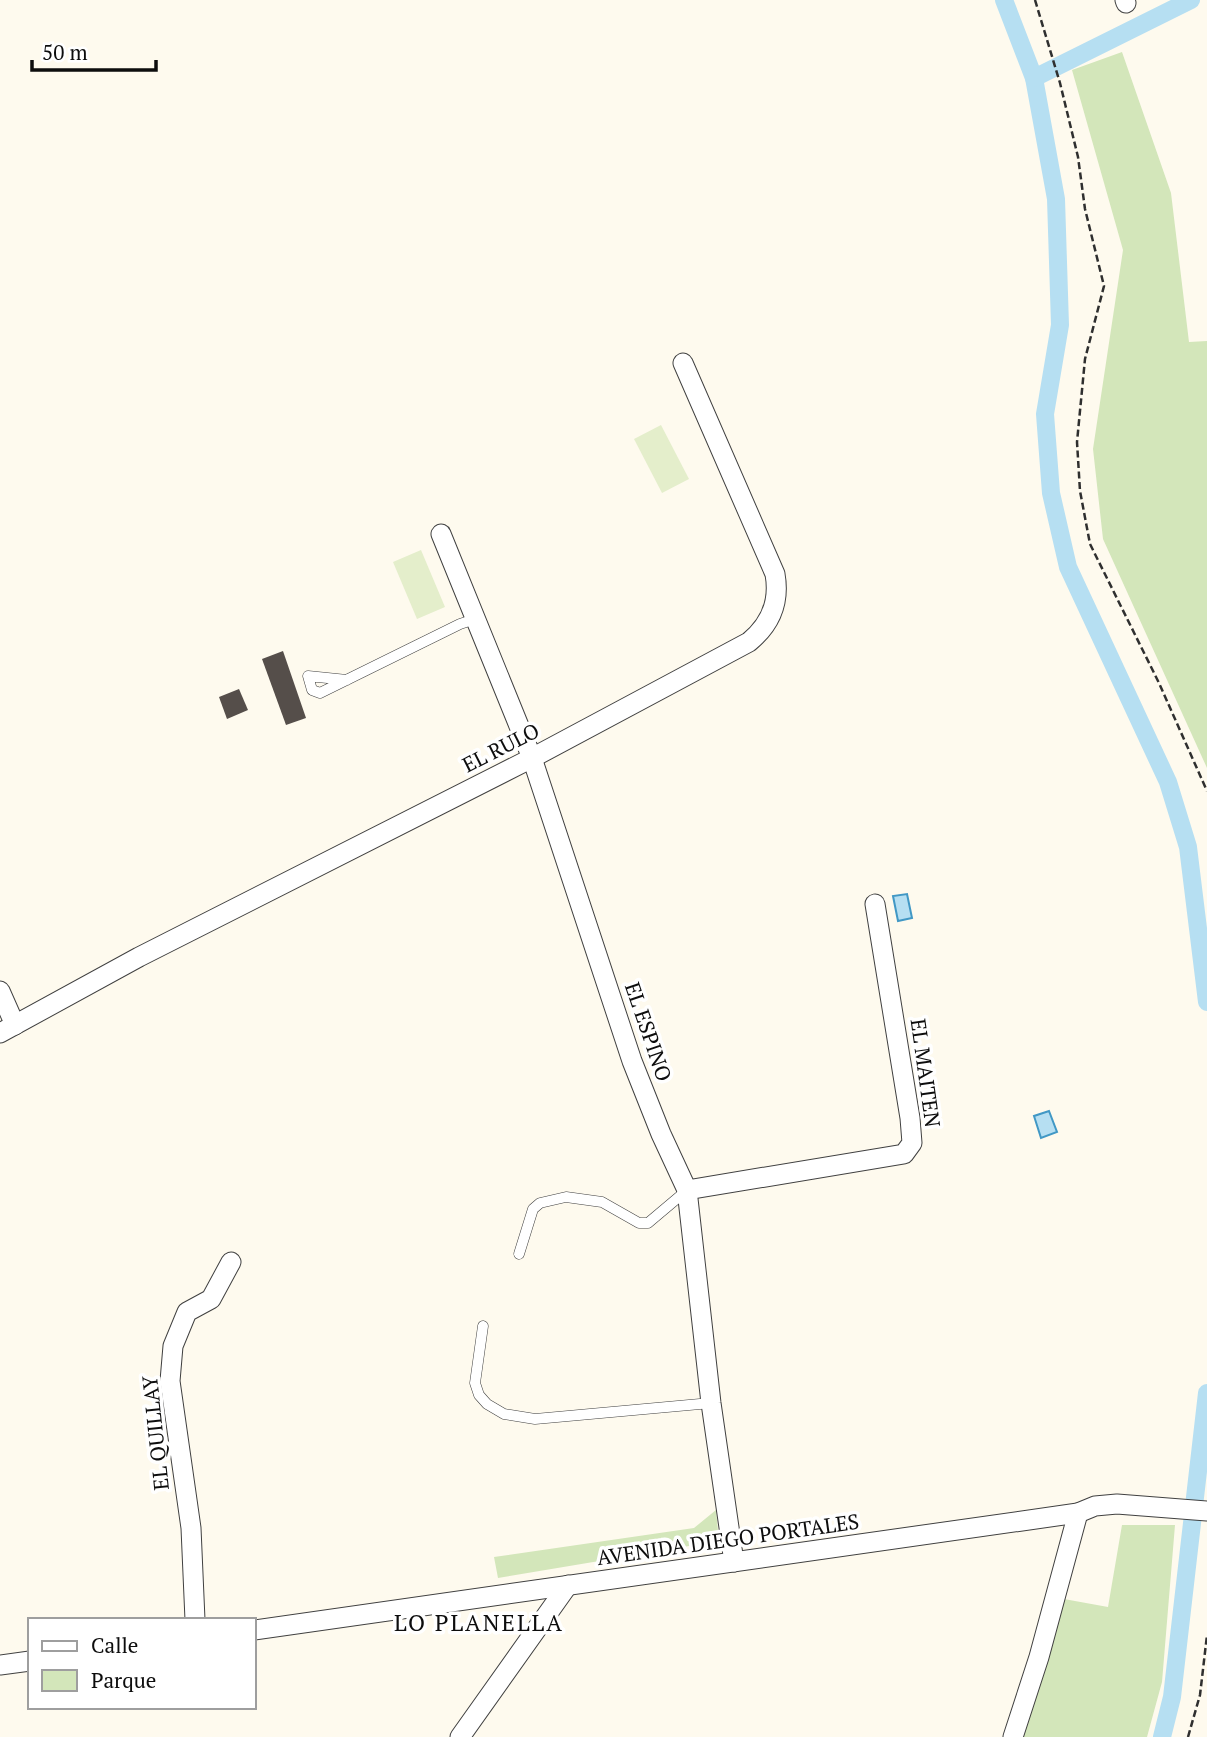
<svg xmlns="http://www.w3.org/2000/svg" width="1207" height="1737" font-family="'PT Serif',serif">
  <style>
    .green { fill: #d3e6ba }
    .pitch { fill: #e4eecb }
    .water { fill: #b6dff2; stroke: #4198c5; stroke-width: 2 }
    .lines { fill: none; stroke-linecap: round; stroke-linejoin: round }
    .canal { stroke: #b6dff2; stroke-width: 18 }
    .building { fill: #554e4a }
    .lane-casing { stroke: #404040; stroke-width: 11 }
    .street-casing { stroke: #404040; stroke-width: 21 }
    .path { stroke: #2f2f2f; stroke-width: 2.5; stroke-dasharray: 7 3.5; stroke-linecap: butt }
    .lane { stroke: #fff; stroke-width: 10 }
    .street { stroke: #fff; stroke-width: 19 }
    .labels { text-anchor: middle; stroke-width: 7; stroke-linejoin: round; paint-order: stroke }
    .street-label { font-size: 21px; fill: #0d0d0d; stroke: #fff }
    .neighbourhood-label { font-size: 23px; letter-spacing: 2px; fill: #0d0d0d; stroke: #fff }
  </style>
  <rect width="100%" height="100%" fill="#fefaee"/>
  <!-- green -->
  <g class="green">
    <path d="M1122,52l49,141 18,149 18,-1v427l-104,-229 -10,-90 30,-199 -51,-180z"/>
    <path d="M716,1510l3,31 -221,37 -4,-21 200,-29z"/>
    <path d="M1122,1525h53l-13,157 -15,55h-126l43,-138 44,8z"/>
  </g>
  <!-- pitch -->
  <g class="pitch">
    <path d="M661,425l28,54 -27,14 -28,-54z"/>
    <path d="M421,550l24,57 -28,12 -24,-57z"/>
  </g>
  <!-- water -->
  <g class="water">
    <path d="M907,894l5,24 -14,3 -5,-25z"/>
    <path d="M1049,1111l8,21 -16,6 -7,-22z"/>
  </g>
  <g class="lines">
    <!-- canal -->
    <g class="canal">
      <path d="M1004,0l30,78 22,121 4,126 -15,89 6,79 17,74 100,215 20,65 19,155"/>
      <path d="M1034,78l157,-78"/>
      <path d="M1162,1737l10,-40 35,-304"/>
    </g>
  </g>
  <!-- building -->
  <g class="building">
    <path d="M283,651l23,67 -20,7 -24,-66z"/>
    <path d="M239,689l9,21 -21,9 -8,-22z"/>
  </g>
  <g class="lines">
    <!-- lane casing -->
    <g class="lane-casing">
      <g id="lane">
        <path d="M347,680l-39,-4 4,14 8,3 140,-69 15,-5"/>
        <path d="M519,1254l14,-45 7,-6 26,-6 36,5 37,21h9l38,-32"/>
        <path d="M483,1326l-8,57 4,12 8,9 17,10 31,5 176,-16"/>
      </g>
    </g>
    <!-- street casing -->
    <g class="street-casing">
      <g id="street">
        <path d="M1125,0l1,3"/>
        <path d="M441,534l91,224 100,303 29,73 26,56 24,213 23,159"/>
        <path d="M0,991l15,34"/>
        <path d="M0,1033l139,-76 393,-199 217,-116c22,-18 31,-40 26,-68l-92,-211"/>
        <path d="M687,1190l217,-36 8,-11 -2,-25 -35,-214"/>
        <path d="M195,1620l-4,-92 -21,-147 3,-35 14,-34 24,-13 20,-37"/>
        <path d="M254,1630l824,-117 17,-7 22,-2 90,7"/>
        <path d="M0,1665l30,-4"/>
        <path d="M460,1737l108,-152"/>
        <path d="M1013,1737l26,-80 39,-144"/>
      </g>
    </g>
    <!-- path -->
    <g class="path">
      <path d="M1035,0l25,83 18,74 7,52 19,77 -19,73 -8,83 3,49 10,53 69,139 48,108"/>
      <path d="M1188,1737l12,-42 7,-60"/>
    </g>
    <!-- lane -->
    <use href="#lane" class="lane"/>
    <!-- street -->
    <use href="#street" class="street"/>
  </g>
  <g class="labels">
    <!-- street labels -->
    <g class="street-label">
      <text transform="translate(501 748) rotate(-27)" y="7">EL RULO</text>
      <text transform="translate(648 1032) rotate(71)" y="7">EL ESPINO</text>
      <text transform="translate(925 1073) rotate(82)" y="7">EL MAITEN</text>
      <text transform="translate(156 1433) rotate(-96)" y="7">EL QUILLAY</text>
      <text transform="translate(728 1540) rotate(-8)" y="7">AVENIDA DIEGO PORTALES</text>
    </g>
    <!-- neighbourhood labels -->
    <g class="neighbourhood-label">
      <text x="479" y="1631">LO PLANELLA</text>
    </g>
  </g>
  <!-- legend -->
  <rect x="28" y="1618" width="228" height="91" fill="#ffffff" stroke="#9e9e9e" stroke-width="2"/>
  <rect x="42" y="1641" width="35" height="10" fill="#ffffff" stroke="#9e9e9e" stroke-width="2"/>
  <text x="91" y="1653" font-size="21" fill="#0d0d0d">Calle</text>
  <rect x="42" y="1670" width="35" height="21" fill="#d3e6ba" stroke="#9e9e9e" stroke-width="2"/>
  <text x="91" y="1688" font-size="21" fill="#0d0d0d">Parque</text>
  <!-- scale -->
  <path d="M32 60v10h124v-10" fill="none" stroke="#0d0d0d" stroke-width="3.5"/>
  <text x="42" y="60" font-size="21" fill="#0d0d0d" stroke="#ffffff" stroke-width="5" paint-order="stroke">50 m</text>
</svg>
